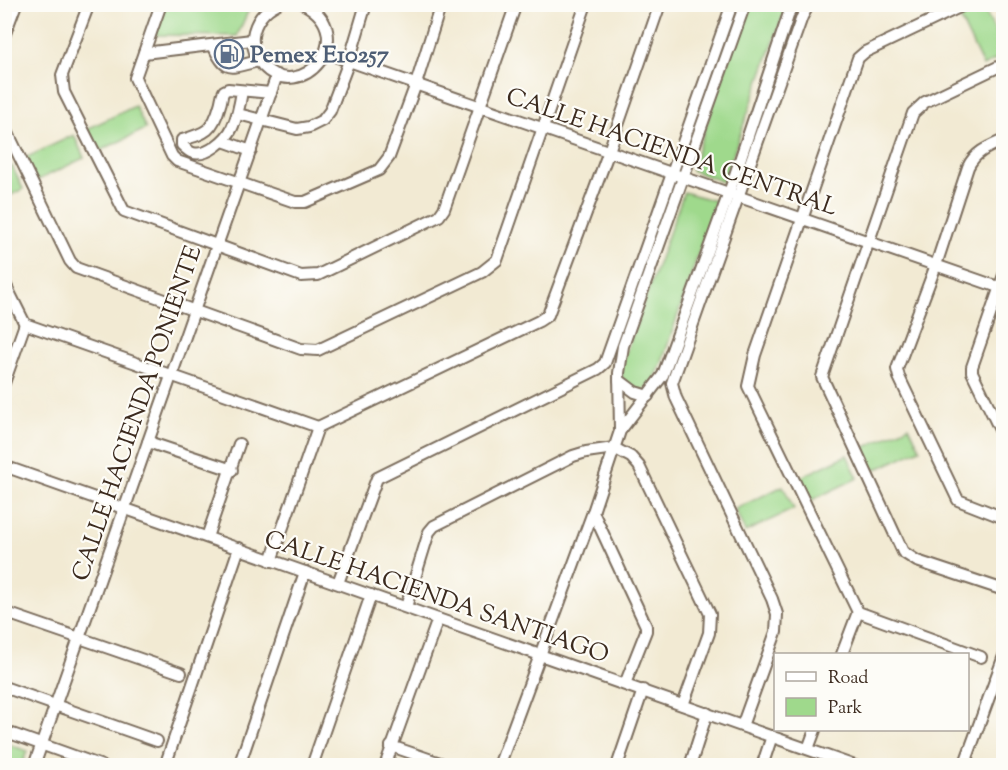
<svg xmlns="http://www.w3.org/2000/svg" width="1008" height="770" font-family="'Sorts Mill Goudy',serif">
  <style>
    .green { fill: #9fd98c; stroke: #6d8255; stroke-width: 1.5 }
    .lines { fill: none; stroke-linecap: round; stroke-linejoin: round }
    .minor-casing { stroke: #7b6d5d; stroke-width: 14 }
    .minor { stroke: #fff; stroke-width: 10 }
    .labels { text-anchor: middle; stroke-width: 4.5; stroke-linejoin: round; paint-order: stroke }
    .service-label { font-size: 24px; font-weight: bold; fill: #4e5e75; stroke: #fdfcf7; text-anchor: start }
    .street-label { font-size: 24px; fill: #3b2a1e; stroke: #fdfcf7 }
  </style>
  <rect width="100%" height="100%" fill="#fdfcf7"/>
  <filter id="ink" filterUnits="userSpaceOnUse"><feTurbulence type="fractalNoise" baseFrequency=".0167" numOctaves="2"/><feDisplacementMap in="SourceGraphic" scale="12" xChannelSelector="R" yChannelSelector="G"/><feConvolveMatrix kernelMatrix="1 2 1 2 8 2 1 2 1" color-interpolation-filters="sRGB"/></filter>
  <filter id="wash" filterUnits="userSpaceOnUse"><feTurbulence type="fractalNoise" baseFrequency=".008" numOctaves="4" result="noise"/><feDisplacementMap in="SourceGraphic" scale="24" xChannelSelector="R" yChannelSelector="G"/><feGaussianBlur stdDeviation="1.35" result="paint"/><feColorMatrix in="noise" values="0 0 0 0 0 0 0 0 0 0 0 0 0 0 0 0 0 1.4 0 .05"/><feComposite in="paint" operator="in"/></filter>
  <g filter="url(#wash)">
    <rect width="100%" height="100%" fill="#f2ead3"/>
    <!-- green -->
    <g class="green">
      <path d="M165,5h86l-14,31 -82,-1z"/>
      <path d="M747,5h38l1,2 -63,175 -32,-12z"/>
      <path d="M983,7l21,42 -1,7 -20,10 -23,-48z"/>
      <path d="M135,106l11,23 -49,23 -10,-23z"/>
      <path d="M74,135l10,23 -48,23 -11,-23z"/>
      <path d="M12,166l11,23 -18,9v-29z"/>
      <path d="M684,192l32,9 -55,164c-5,11 -11,25 -24,27l-15,-14 -1,-12z"/>
      <path d="M909,426l11,23 -49,23 -10,-23z"/>
      <path d="M847,455l11,23 -48,23 -11,-23z"/>
      <path d="M783,486l11,23 -49,23 -10,-23z"/>
      <path d="M5,743l22,8 -5,14h-17z"/>
    </g>
  </g>
  <g filter="url(#ink)">
    <g class="lines">
      <!-- minor casing -->
      <g class="minor-casing">
        <g id="minor">
          <path d="M89,4l-27,71 2,17 60,119 177,65 17,-1 121,-59 5,-7 72,-205"/>
          <path d="M161,4l-26,74 37,78 5,5 118,41h10l74,-32 10,-13 27,-73 25,-80"/>
          <path d="M277,4c-13,6 -22,18 -24,32 -1,11 3,22 10,30 38,40 99,-31 41,-62"/>
          <path d="M966,4l-101,48 -7,6 -103,297 -7,31 110,226 123,45"/>
          <path d="M4,36l12,-32"/>
          <path d="M213,45c13,30 17,22 46,16"/>
          <path d="M144,53l108,-13"/>
          <path d="M326,53l678,236"/>
          <path d="M1004,64l-79,38 -12,11 -91,264 81,175 14,9 87,29"/>
          <path d="M242,91c-2,13 -4,25 -10,37 -5,11 -25,29 -39,25 -4,-1 -8,-5 -11,-8v-5c24,-7 31,-9 38,-35 2,-5 1,-9 4,-14l4,-2 43,4"/>
          <path d="M238,114l59,15 12,-2 14,-7 7,-9 19,-50 17,-57"/>
          <path d="M4,125l66,136 6,7 225,81 17,1 164,-78 15,-12 89,-256"/>
          <path d="M1004,140c-16,7 -29,12 -36,27l-32,98 -39,104 2,8 59,123 46,18"/>
          <path d="M223,141l28,10"/>
          <path d="M1004,275l-32,92v5l32,66"/>
          <path d="M4,282l21,42 293,103 221,-106 9,-6 61,-164 51,-147"/>
          <path d="M619,380l16,12 13,4"/>
          <path d="M4,383l21,-59"/>
          <path d="M620,430l-1,-57 4,-27 122,-342"/>
          <path d="M148,442l84,28"/>
          <path d="M4,466l851,300"/>
          <path d="M593,512l53,114v5l-21,53"/>
          <path d="M207,537l32,-93"/>
          <path d="M271,561l47,-134"/>
          <path d="M338,583l39,-105 221,-109 7,-6 127,-359"/>
          <path d="M406,607l23,-75 5,-6 139,-70 13,-4 28,-4 17,9 8,9 71,148 -1,19 -26,72"/>
          <path d="M4,612l177,61"/>
          <path d="M842,654l16,-42"/>
          <path d="M4,687l153,54"/>
          <path d="M742,726l34,-94 1,-18 -5,-15 -96,-201 -4,-15 130,-366 7,-13"/>
          <path d="M4,731l98,35"/>
          <path d="M391,746l58,20"/>
          <path d="M808,749l7,-19"/>
          <path d="M34,766l243,-691"/>
          <path d="M165,766l74,-218"/>
          <path d="M239,766l66,-194"/>
          <path d="M312,766l59,-171"/>
          <path d="M385,766l53,-147"/>
          <path d="M499,766l94,-254 27,-81 43,-56 66,-182 63,-189"/>
          <path d="M617,766l26,-76"/>
          <path d="M690,766l17,-53"/>
          <path d="M762,766l10,-30"/>
          <path d="M964,766l40,-110"/>
        </g>
      </g>
      <!-- minor -->
      <use href="#minor" class="minor"/>
    </g>
  </g>
  <!-- icons -->
  <defs>
    <g id="fuel-ring" transform="scale(1.5)"><circle r="9.5" fill="#fdfcf7" stroke="#5c6f8a" stroke-width="1.5"/><path d="M-5.5-6h7V0h2V4h1.3V-2.5L3-4.5l.8-.8L6-3V5H2.5V1h-1V6h-7ZM-4.2-4.7v3.2H.2V-4.7Z" fill="#5c6f8a"/></g>
  </defs>
  <g fill-rule="evenodd">
    <use href="#fuel-ring" x="229" y="54"/>
  </g>
  <g class="labels">
    <!-- service labels -->
    <g class="service-label">
      <text x="250" y="62">Pemex E10257</text>
    </g>
    <!-- street labels -->
    <g class="street-label">
      <text transform="translate(672 151) rotate(19)" y="8">CALLE HACIENDA CENTRAL</text>
      <text transform="translate(136 413) rotate(-71)" y="8">CALLE HACIENDA PONIENTE</text>
      <text transform="translate(437 596) rotate(19)" y="8">CALLE HACIENDA SANTIAGO</text>
    </g>
  </g>
  <!-- margin -->
  <rect width="1008" height="770" fill="none" stroke="#fdfcf7" stroke-width="24"/>
  <!-- legend -->
  <rect x="774" y="653" width="195" height="78" fill="#fdfcf7" stroke="#afa8a0" stroke-width="1.5"/>
  <rect x="786" y="672" width="30" height="9" fill="#ffffff" stroke="#afa8a0" stroke-width="1.5"/>
  <text x="828" y="683" font-size="18" fill="#3b2a1e">Road</text>
  <rect x="786" y="698" width="30" height="18" fill="#9fd98c" stroke="#afa8a0" stroke-width="1.5"/>
  <text x="828" y="713" font-size="18" fill="#3b2a1e">Park</text>
</svg>
